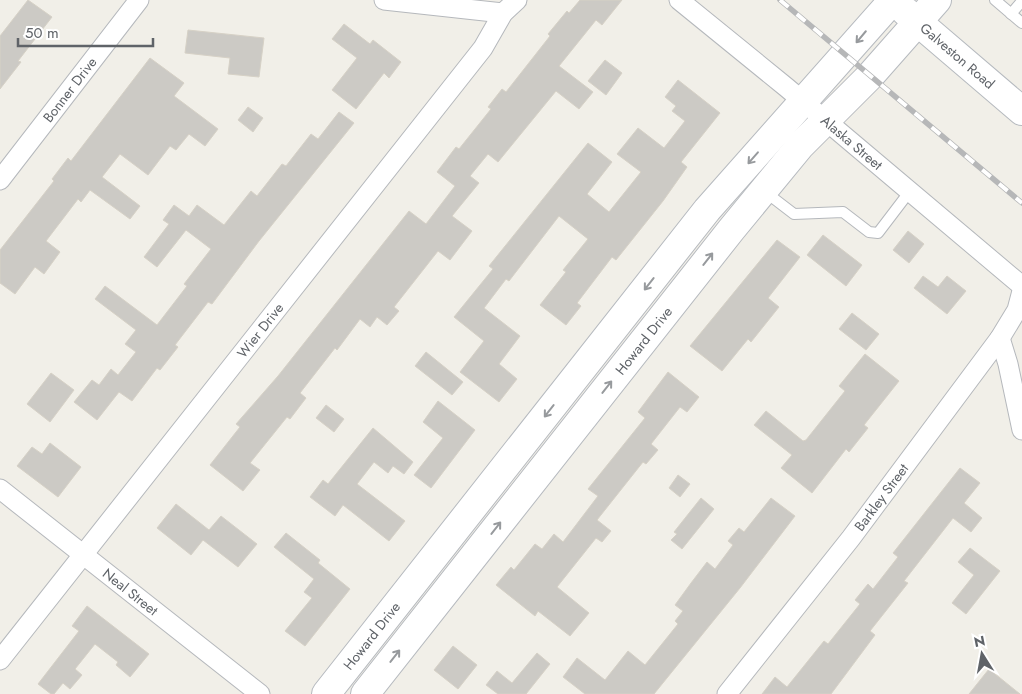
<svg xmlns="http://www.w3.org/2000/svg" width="1022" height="694" font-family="Jost,sans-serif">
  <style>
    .building { fill: #cccac5; stroke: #d6d1c6 }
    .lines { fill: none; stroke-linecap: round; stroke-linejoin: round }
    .service-casing { stroke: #b5b8bc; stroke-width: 12 }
    .minor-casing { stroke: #b5b8bc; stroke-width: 21 }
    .secondary-casing { stroke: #b6babf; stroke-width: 30 }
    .service { stroke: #fff; stroke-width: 10 }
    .minor { stroke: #fff; stroke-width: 19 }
    .secondary { stroke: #fff; stroke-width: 28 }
    .rail-casing { stroke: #b6b7b8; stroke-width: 5.5 }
    .rail { stroke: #fff; stroke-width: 4; stroke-dasharray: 11; stroke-linecap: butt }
    .oneway { stroke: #979a9d }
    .labels { text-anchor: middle; stroke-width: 5; stroke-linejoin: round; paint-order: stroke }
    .street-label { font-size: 14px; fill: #5f6368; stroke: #fff }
  </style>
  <rect width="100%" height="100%" fill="#f1efe8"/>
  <!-- building -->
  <g class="building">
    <path d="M28,0l24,17 -34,44 3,1 -21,27v-53z"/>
    <path d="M580,0h42l-20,25 -6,-5 -37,46 34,26 -14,17 -23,-18 -58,71 -10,-8 -18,22 9,7 -27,33 20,15 -22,29 -12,-9 -44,56 5,4 -12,14 -10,-8 -7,10 -10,-8 -23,31 -2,-2 -35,45 6,5 -16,21 -3,-2 -37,46 10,7 -17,21 -33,-26 30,-38 -4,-3 42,-48 131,-165 17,13 29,-38 -18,-14 19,-25 3,2 32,-40 -3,-2 14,-18 4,3 44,-56 -2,-2 19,-23 2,2z"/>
    <path d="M344,24l26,20 3,-4 28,22 -12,16 -5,-5 -28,36 -24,-19 25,-32 -25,-19z"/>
    <path d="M188,30l76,8 -5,39 -31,-3 2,-16 -45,-5z"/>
    <path d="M150,58l34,25 -10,13 44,33 -13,17 -16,-12 -13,16 -6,-4 -22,29 -28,-21 -18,23 38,29 -10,13 -40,-29 -9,12 -3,-3 -32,42 14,11 -16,22 -9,-7 -20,27 -15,-11v-33l54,-69 -2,-2 16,-21 3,3z"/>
    <path d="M605,60l17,13 -16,22 -18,-14z"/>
    <path d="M678,80l42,33 -39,49 6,5 -24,34 -47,59 -4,-3 -35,46 4,3 -15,19 -26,-20 26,-33 -3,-2 25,-31 -29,-23 -50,65 -3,-2 -22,29 36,28 -21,28 18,15 -18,23 -39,-30 24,-31 -30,-24 39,-48 -4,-3 99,-123 24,19 -25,32 22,18 32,-40 -24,-18 21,-26 26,20 21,-27 -13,-10 4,-5 -11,-9z"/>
    <path d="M248,107l15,11 -10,14 -15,-12z"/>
    <path d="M339,112l15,11 -95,118 -47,63 -4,-2 -33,43 3,2 -18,23 -3,-2 -25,33 -13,-9 -22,28 -23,-18 18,-22 7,5 12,-16 7,6 18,-23 -11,-8 11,-14 -41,-31 10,-13 52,39 30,-39 -3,-2 27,-35 -25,-19 -29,37 -13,-10 25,-33 -6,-4 11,-15 15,11 8,-11 27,20 27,-34 6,5 25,-32 4,2 25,-32 7,5z"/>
    <path d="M908,231l16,13 -15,19 -16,-13z"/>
    <path d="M823,235l39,30 -16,21 -39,-31z"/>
    <path d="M777,240l23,17 -32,41 11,9 -28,35 -3,-3 -26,32 -32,-25z"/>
    <path d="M923,276l15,11 9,-11 19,15 -19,23 -33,-26z"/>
    <path d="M852,313l27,21 -13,16 -27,-21z"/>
    <path d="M426,352l37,30 -11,13 -37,-29z"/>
    <path d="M865,354l34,27 -35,44 4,3 -19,24 -3,-3 -34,44 -31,-25 11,-13 -38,-30 12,-14 37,30 3,-1 39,-49 -6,-5z"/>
    <path d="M668,372l31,25 -12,15 -7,-5 -29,37 7,6 -12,14 -3,-2 -46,58 14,11 -9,11 -6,-4 -39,49 32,26 -19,23 -32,-25 -3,5 -39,-31 15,-18 3,3 21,-26 7,5 12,-15 9,8 35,-46 -10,-7 57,-71 -7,-6z"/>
    <path d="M51,373l23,17 -24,32 -23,-18z"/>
    <path d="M438,401l37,29 -44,58 -17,-13 29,-37 -20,-16z"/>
    <path d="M326,405l18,14 -10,13 -18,-14z"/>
    <path d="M373,428l40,34 -9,12 -11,-8 -5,7 -14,-11 -17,22 48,37 -16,20 -46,-36 -8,11 -25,-19 13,-17 5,4z"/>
    <path d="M50,443l31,24 -23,30 -41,-31 15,-19 10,7z"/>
    <path d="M960,468l20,15 -16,20 18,15 -11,14 -18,-14 -49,63 4,2 -38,48 5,4 -44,59h-69l13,-17 12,10 37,-46 4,3 32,-40 -5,-4 13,-16 5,5 25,-32 -5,-4z"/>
    <path d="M678,475l12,9 -10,13 -11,-9z"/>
    <path d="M701,498l13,11 -32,40 -11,-9 6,-6 -3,-2z"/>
    <path d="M771,498l24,18 -55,72 -86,106h-69l-22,-17 14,-19 28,22 23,-29 17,14 33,-41 -3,-3 8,-10 -8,-6 16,-22 16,-21 8,7 18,-24 -5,-4 11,-13 5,4z"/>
    <path d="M176,504l33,26 12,-14 36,28 -19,23 -35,-27 -12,15 -34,-27z"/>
    <path d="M286,533l34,27 -2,3 32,26 -45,57 -20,-15 27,-33 -8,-6 10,-13 -40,-32z"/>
    <path d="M970,548l30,23 -34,43 -14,-11 22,-28 -16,-13z"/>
    <path d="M87,606l62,48 -19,23 -14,-12 2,-3 -23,-18 -20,25 7,6 -12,14 -7,-6 -9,11h-3l-13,-10 41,-53 -7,-5z"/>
    <path d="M453,646l24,19 -19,24 -24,-19z"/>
    <path d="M537,653l13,11 -24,30h-28l-12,-9 11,-14 15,12z"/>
    <path d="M989,669l31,25h-51z"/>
  </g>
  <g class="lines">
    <!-- service casing -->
    <g class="service-casing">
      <g id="service">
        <path d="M995,0l27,23"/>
        <path d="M1011,14l11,-13"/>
        <path d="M764,191l30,23 49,-2 26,20 9,1 32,-42"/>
      </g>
    </g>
    <!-- minor casing -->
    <g class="minor-casing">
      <g id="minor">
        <path d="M384,0l119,13"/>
        <path id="s1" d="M679,0l107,87 236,199"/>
        <path id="s2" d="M0,180l139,-180"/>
        <path d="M1000,338l8,26 14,66"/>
        <path id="s3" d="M0,489l260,205"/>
        <path id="s4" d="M0,660l483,-612 20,-35 14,-13"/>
        <path id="s5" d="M727,694l124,-156 149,-200 17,-28 5,-19"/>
      </g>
    </g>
    <!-- secondary casing -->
    <g class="secondary-casing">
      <g id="secondary">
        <path id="s6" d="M905,11l117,100"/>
        <path id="s7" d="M326,694l381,-484 186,-210"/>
        <path id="s8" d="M365,694l366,-464 69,-84 70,-70 67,-76"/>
      </g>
    </g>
    <!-- service -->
    <use href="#service" class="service"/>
    <!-- minor -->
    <use href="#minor" class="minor"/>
    <!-- secondary -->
    <use href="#secondary" class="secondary"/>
    <!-- rail casing -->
    <g class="rail-casing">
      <path id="rail" d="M780,0l242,203"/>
    </g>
    <!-- rail -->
    <use href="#rail" class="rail"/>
  </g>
  <!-- one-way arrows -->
  <defs><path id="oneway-shaft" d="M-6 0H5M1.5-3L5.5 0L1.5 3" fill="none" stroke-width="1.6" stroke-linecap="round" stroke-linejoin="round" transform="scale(1.25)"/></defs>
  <g class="oneway">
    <use href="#oneway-shaft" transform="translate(861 37) rotate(130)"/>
    <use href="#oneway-shaft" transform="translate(753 158) rotate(131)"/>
    <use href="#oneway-shaft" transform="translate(708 259) rotate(-52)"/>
    <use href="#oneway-shaft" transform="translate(649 284) rotate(128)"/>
    <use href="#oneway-shaft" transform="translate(607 387) rotate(-52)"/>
    <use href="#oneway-shaft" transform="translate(549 411) rotate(128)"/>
    <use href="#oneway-shaft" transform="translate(496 528) rotate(-52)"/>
    <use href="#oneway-shaft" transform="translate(395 656) rotate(-52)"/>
  </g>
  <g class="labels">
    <!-- street labels -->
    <g class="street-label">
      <text dy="5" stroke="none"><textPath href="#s6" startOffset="69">Galveston Road</textPath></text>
      <text dy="5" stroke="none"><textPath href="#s2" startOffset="114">Bonner Drive</textPath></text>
      <text dy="5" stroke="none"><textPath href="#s1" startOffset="224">Alaska Street</textPath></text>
      <text dy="5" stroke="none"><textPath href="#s4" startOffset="420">Wier Drive</textPath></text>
      <text dy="5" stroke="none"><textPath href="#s8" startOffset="450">Howard Drive</textPath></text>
      <text dy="5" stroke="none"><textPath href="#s5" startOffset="250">Barkley Street</textPath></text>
      <text dy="5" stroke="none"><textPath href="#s3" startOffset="166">Neal Street</textPath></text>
      <text dy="5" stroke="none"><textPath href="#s7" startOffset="74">Howard Drive</textPath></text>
    </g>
  </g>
  <!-- north arrow -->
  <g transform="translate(982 654) rotate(349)" stroke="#ffffff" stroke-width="4" paint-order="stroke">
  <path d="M0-4L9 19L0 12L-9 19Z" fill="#5f6368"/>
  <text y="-8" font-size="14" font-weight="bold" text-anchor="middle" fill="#5f6368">N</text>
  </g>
  <!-- scale -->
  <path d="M18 38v8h135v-8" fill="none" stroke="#5f6368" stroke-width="2.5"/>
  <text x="25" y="38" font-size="15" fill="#5f6368" stroke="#ffffff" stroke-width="4" paint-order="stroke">50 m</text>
</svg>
